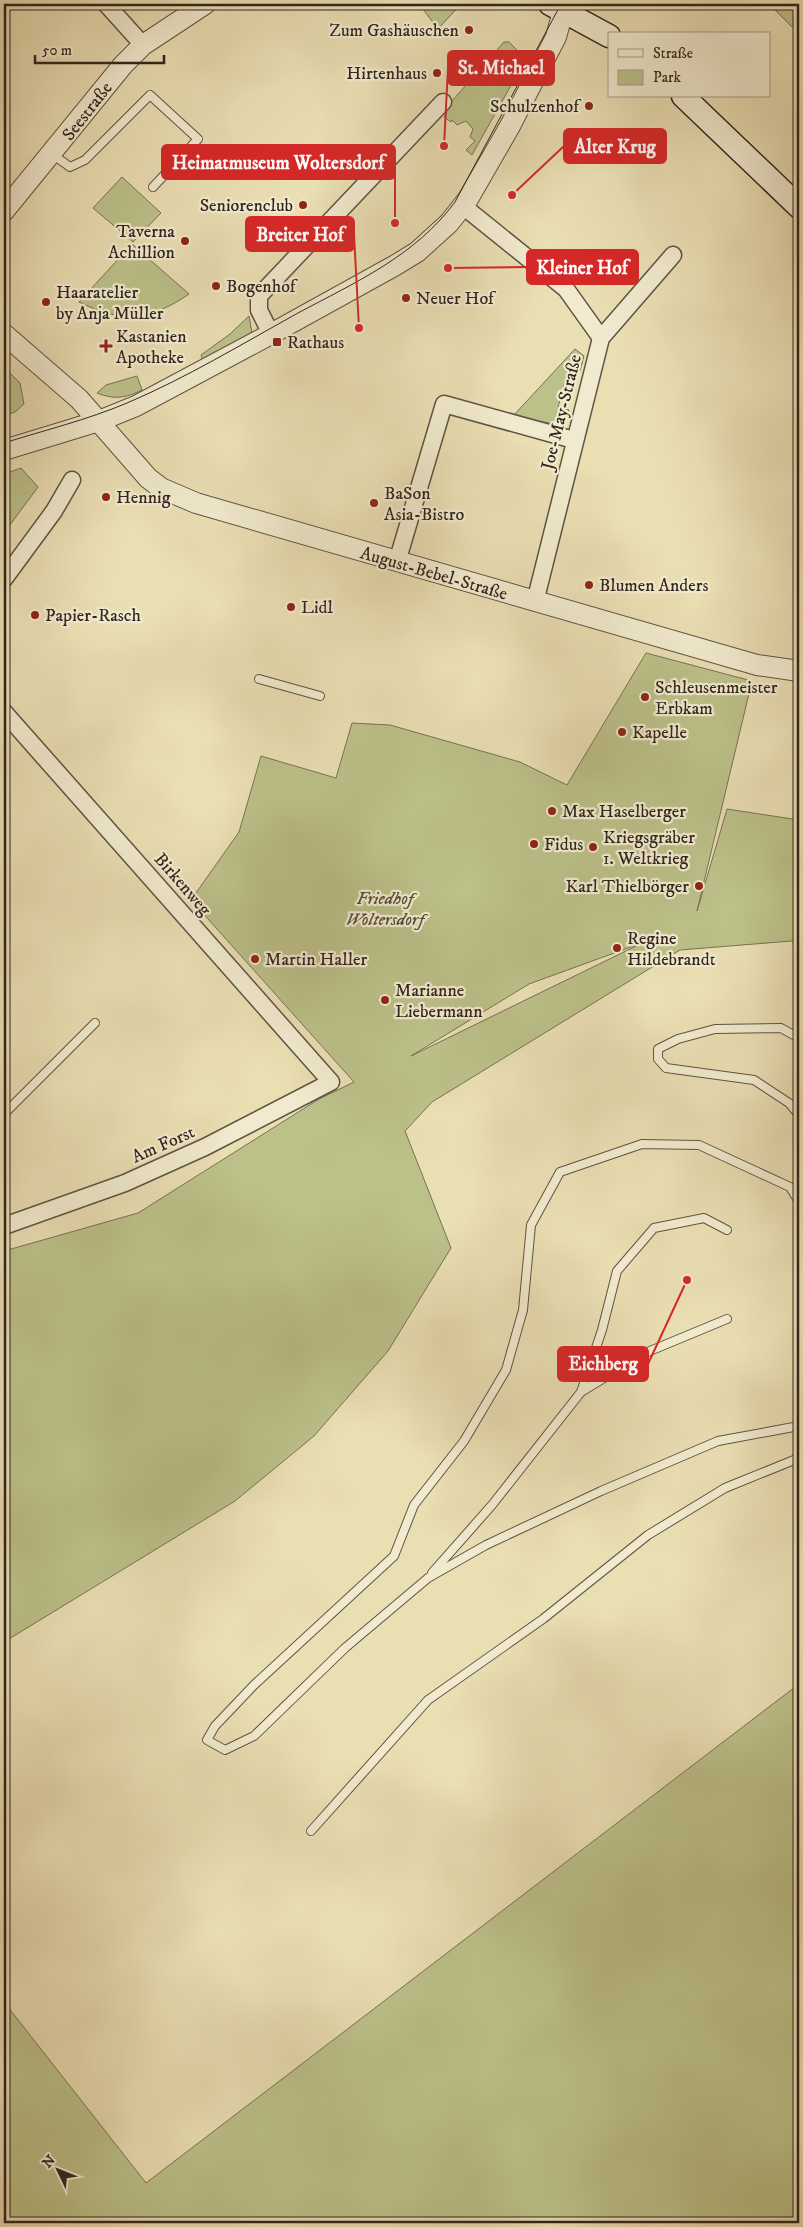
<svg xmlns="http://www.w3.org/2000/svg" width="803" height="2227" font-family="'IM FELL DW Pica',serif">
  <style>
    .green { fill: #bcc089; stroke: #767253; fill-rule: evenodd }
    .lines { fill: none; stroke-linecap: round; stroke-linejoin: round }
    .service-casing { stroke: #5f5342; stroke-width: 10 }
    .minor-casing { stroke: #5f5342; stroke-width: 19 }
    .tertiary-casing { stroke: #5f5342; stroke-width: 22 }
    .secondary-casing { stroke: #31251d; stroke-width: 25 }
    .service { stroke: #f1eace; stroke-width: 8 }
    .minor { stroke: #f1eace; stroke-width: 16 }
    .tertiary { stroke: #f1eace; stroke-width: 20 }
    .secondary { stroke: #f1eace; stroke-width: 22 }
    .tram { stroke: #31251d; stroke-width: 1 }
    .poi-dot { fill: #8f2418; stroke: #f1eace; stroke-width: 2 }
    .labels { text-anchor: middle; stroke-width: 4.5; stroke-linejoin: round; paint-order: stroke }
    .poi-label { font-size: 18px; fill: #31251d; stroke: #f1eace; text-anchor: start }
    .street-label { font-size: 18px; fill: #31251d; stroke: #f1eace }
    .park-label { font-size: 18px; font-style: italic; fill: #544c38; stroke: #f1eace }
    .leader { fill: none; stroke: #d62828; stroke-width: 2 }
    .callout-dot { fill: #d62828; stroke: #f1eace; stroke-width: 2 }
    .callout { fill: #d62828; stroke: #d62828; stroke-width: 2 }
    .callout-label { font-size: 19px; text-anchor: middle; font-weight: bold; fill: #fff }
  </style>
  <rect width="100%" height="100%" fill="#eadeb3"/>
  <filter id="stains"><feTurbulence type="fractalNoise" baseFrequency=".004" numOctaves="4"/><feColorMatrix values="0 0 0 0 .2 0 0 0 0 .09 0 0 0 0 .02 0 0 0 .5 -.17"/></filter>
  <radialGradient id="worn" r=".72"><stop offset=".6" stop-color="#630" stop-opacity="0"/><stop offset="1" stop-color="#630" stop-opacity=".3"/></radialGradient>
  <!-- green -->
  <g class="green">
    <path d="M419,4h42l-23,25z"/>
    <path d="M769,4h30v30z"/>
    <path d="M504,42h5l15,15v5l-52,93 -6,-5 9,-9 -5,-4 3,-8 -7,-8 -9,4 -5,-5 -1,2 -7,-5 3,-4 -3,-3z"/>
    <path d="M122,177l39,36 -28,29 -40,-34z"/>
    <path d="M132,244l57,50c-39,27 -68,29 -110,8z"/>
    <path d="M249,316l3,17 -49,28 -2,-6 29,-21z"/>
    <path d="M575,349l9,7 -4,15 -11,-3 -11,39 11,3 -5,16 -51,-10z"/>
    <path d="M4,367l16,16 4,21 -9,8 -11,4z"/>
    <path d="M137,376l5,14c-17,8 -27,10 -45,3l9,-8z"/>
    <path d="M21,468l17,19 -34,46v-59z"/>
    <path d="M646,653l106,28 -55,230 30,-102 72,11v124l-7,-3 -112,9 -248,152 -27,29 46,117 -63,103 -74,85 -79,65 -231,141v-391l134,-38 181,-114 35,-17 -163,-182 48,-68 22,-76 75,22 16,-55 38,2 130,37 47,23zM639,944l-1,1 -227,111 118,-72z"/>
    <path d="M799,1684v539h-795v-221l142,181z"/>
  </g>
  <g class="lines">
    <!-- service casing -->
    <g class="service-casing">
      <g id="service">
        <path d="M52,154l18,13 15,-7 65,-65 48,44 -45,48"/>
        <path d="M259,679l61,17"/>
        <path d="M799,1038l-18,-10 -66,1 -37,10 -20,10v10l8,9 88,12 35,23 10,12"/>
        <path d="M4,1114l91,-91"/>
        <path d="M799,1202l-9,-15 -91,-42 -57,-1 -82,28 -29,53 -8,85 -17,60 -42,71 -50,64 -20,51 -140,129 -39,41 -8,14 18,10 29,-14 91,-88 83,-70 58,-33 115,-54 117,-50 81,-15"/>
        <path d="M581,1392l64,-39 82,-34"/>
        <path d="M432,1573l60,-68 89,-113 21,-62 15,-59 37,-43 50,-10 23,12"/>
        <path d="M311,1831l117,-131 115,-81 105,-84 77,-47 74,-30"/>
      </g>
    </g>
    <!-- minor casing -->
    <g class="minor-casing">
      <g id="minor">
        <path d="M106,4l37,41"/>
        <path d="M463,206l103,83 35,49"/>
        <path d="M271,334l-12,-24v-14l184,-194"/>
        <path d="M397,562l47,-158 130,36"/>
        <path d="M4,579l50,-68 18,-31"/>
        <path d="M535,602l66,-264 72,-83"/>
        <path d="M4,712l327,370 -126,65 -80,36 -121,43"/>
      </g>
    </g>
    <!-- tertiary casing -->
    <g class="tertiary-casing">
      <g id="tertiary">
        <path d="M4,211l119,-146 20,-20 62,-41"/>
        <path d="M4,334l75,65 69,79 13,10 35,15 561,162 42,6"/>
        <path d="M4,450l95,-29 37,-15 135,-72 123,-68 23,-14 32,-29 19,-24 42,-73 46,-89 9,-33"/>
      </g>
    </g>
    <!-- secondary casing -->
    <g class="secondary-casing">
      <g id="secondary">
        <path d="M550,4l59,32"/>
        <path d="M683,96l116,111"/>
      </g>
    </g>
    <!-- service -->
    <use href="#service" class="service"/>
    <!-- minor -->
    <use href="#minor" class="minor"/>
    <!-- tertiary -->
    <use href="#tertiary" class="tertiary"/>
    <!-- secondary -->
    <use href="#secondary" class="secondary"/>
    <!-- tram -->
    <path class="tram" d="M4,443c41,-13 83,-23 123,-40 59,-25 115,-59 171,-90 58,-31 117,-57 157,-111l106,-198"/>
  </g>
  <!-- markers -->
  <g class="poi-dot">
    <circle cx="469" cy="30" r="5"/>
    <circle cx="437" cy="73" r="5"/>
    <circle cx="589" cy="106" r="5"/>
    <circle cx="303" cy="205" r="5"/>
    <circle cx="185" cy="241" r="5"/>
    <circle cx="216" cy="286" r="5"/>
    <circle cx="406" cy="298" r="5"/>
    <circle cx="46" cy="302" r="5"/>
    <rect x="272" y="337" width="10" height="10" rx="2.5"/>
    <path d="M103.5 338.5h5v5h5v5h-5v5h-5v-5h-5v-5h5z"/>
    <circle cx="106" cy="497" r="5"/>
    <circle cx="374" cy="503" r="5"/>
    <circle cx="589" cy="585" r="5"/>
    <circle cx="291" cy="607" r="5"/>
    <circle cx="35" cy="615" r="5"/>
    <circle cx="645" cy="697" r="5"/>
    <circle cx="622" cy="732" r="5"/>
    <circle cx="552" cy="811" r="5"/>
    <circle cx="534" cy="844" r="5"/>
    <circle cx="593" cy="847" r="5"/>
    <circle cx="699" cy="886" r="5"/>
    <circle cx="617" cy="948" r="5"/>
    <circle cx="255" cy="959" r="5"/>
    <circle cx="385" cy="1000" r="5"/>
  </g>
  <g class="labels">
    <!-- poi labels -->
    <g class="poi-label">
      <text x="459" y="36" text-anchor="end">Zum Gashäuschen</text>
      <text x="427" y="79" text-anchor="end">Hirtenhaus</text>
      <text x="579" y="112" text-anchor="end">Schulzenhof</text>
      <text x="293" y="211" text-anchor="end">Seniorenclub</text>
      <text x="175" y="237" text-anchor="end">Taverna<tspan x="175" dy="21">Achillion</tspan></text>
      <text x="226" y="292">Bogenhof</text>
      <text x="56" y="298">Haaratelier<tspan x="56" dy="21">by Anja Müller</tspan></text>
      <text x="416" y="304">Neuer Hof</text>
      <text x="116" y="342">Kastanien<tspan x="116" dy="21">Apotheke</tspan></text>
      <text x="287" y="348">Rathaus</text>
      <text x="384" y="499">BaSon<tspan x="384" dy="21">Asia-Bistro</tspan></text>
      <text x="116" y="503">Hennig</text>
      <text x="599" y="591">Blumen Anders</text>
      <text x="301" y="613">Lidl</text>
      <text x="45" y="621">Papier-Rasch</text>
      <text x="655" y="693">Schleusenmeister<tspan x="655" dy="21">Erbkam</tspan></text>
      <text x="632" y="738">Kapelle</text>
      <text x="562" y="817">Max Haselberger</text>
      <text x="603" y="843">Kriegsgräber<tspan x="603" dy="21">1. Weltkrieg</tspan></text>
      <text x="544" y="850">Fidus</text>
      <text x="689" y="892" text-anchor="end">Karl Thielbörger</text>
      <text x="627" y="944">Regine<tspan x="627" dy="21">Hildebrandt</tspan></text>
      <text x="265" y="965">Martin Haller</text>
      <text x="395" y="996">Marianne<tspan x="395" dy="21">Liebermann</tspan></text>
    </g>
    <!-- street labels -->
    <g class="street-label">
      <text transform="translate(87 111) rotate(-52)" y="6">Seestraße</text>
      <text transform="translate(561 412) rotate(-76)" y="6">Joe-May-Straße</text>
      <text transform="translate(434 573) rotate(16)" y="6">August-Bebel-Straße</text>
      <text transform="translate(183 884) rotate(49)" y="6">Birkenweg</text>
      <text transform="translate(163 1144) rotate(-24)" y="6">Am Forst</text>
    </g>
    <!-- park labels -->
    <g class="park-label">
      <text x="385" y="904">Friedhof<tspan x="385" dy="21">Woltersdorf</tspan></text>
    </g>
  </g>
  <!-- callouts -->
  <path class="leader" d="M444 146L448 68M512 195L564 146M395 223L395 162M359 328L354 234M448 268L527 267M687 1280L648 1364"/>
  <g class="callout-dot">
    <circle cx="444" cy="146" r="5"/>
    <circle cx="512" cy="195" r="5"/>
    <circle cx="395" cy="223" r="5"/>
    <circle cx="359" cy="328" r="5"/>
    <circle cx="448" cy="268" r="5"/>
    <circle cx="687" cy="1280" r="5"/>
  </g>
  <g class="callout">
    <rect x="448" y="51" width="106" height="34" rx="5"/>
    <rect x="564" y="129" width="102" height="34" rx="5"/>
    <rect x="162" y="145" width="233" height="34" rx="5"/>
    <rect x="246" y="217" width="108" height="34" rx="5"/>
    <rect x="527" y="250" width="111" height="34" rx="5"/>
    <rect x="558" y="1347" width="90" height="34" rx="5"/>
  </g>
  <g class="callout-label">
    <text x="501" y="74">St. Michael</text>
    <text x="615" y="153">Alter Krug</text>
    <text x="278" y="169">Heimatmuseum Woltersdorf</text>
    <text x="300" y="241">Breiter Hof</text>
    <text x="582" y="274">Kleiner Hof</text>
    <text x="603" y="1370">Eichberg</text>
  </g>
  <!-- margin -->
  <rect width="803" height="2227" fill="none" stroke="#eadeb3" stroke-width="20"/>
  <rect x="5" y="5" width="793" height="2217" fill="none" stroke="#31251d" stroke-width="2.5"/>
  <rect x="10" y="10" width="783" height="2207" fill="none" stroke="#31251d"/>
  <!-- legend -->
  <rect x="608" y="32" width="162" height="65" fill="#f1eace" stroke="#a49b87"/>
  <rect x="618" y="49" width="25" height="8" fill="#f1eace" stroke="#a49b87"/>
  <text x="653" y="58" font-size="15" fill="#31251d">Straße</text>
  <rect x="618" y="70" width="25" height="15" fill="#bcc089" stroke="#a49b87"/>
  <text x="653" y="82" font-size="15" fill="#31251d">Park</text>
  <!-- north arrow -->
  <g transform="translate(58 2170) rotate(313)" stroke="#f1eace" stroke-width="4" paint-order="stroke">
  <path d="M0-4L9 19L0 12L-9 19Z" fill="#31251d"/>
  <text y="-8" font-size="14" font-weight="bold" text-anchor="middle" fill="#31251d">N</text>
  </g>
  <!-- scale -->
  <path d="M35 55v8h129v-8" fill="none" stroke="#31251d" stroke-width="2.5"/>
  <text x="42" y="55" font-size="15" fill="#31251d" stroke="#f1eace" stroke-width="4" paint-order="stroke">50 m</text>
  <rect width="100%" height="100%" filter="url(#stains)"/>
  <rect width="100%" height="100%" fill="url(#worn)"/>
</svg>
